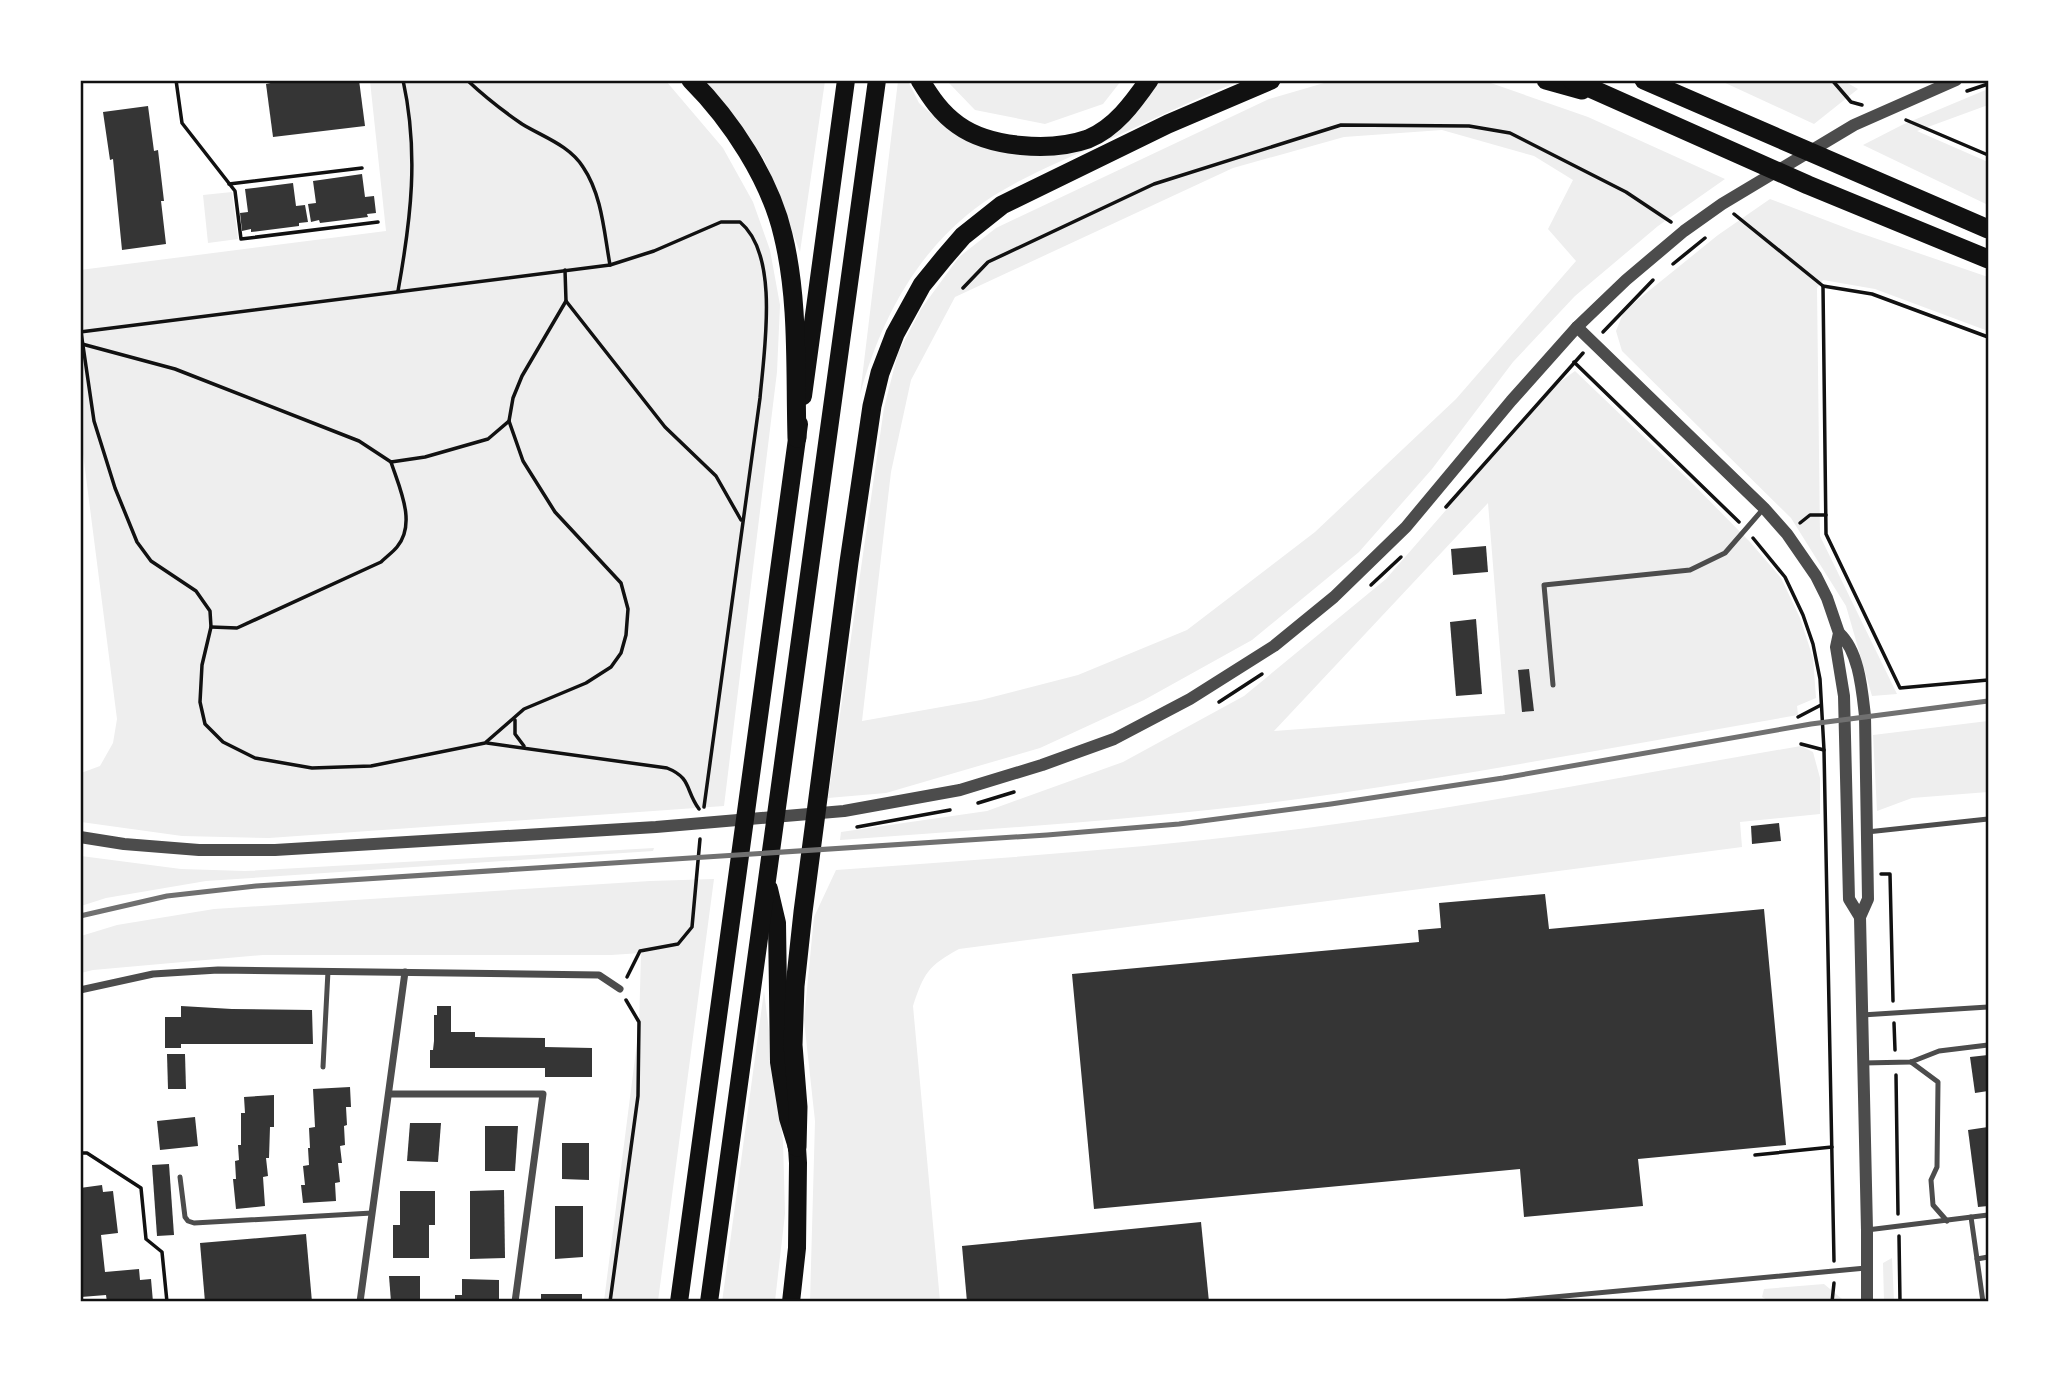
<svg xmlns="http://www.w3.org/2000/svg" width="2069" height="1382" font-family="'Noto Serif',serif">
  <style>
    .green { fill: #eee; fill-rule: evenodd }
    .building { fill: #353535 }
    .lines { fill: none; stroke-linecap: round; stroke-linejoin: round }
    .path { stroke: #111; stroke-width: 3.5 }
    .service { stroke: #4c4c4c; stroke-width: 5 }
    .minor { stroke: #4c4c4c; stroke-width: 7 }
    .tertiary { stroke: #4c4c4c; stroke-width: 12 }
    .trunk { stroke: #111; stroke-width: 18 }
    .motorway { stroke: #111; stroke-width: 19 }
    .rail { stroke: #707070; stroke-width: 5 }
    .neatline { fill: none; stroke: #111; stroke-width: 2.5 }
  </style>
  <rect width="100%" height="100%" fill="#fff"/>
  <!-- green -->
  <g class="green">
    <path d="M370,81h296l57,67 30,54 17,48 10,55 -3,67 -53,434 -455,32 -87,-2 -101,-14v-49l19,-7 13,-23 4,-24 -36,-281 -1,-168 306,-39z"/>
    <path d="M702,81h123l-25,171 -36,-93z"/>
    <path d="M898,81h10l11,22 27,24 120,21 92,-67h82c-46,18 -91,40 -136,61 -46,21 -97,40 -137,73 -55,45 -89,112 -107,180z"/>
    <path d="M947,81h174l-18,23 -58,20 -70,-14z"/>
    <path d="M1331,81h154l103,36 137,62 -67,47 -83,70 -62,66 -81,107 -73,83 -107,88 -108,60 -104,48 -154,45 -58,5 56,-390 14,-55 23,-44 38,-52 37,-29 273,-129zM1442,130l92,26 39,24 -25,49 28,32 -120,138 -141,133 -128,98 -109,45 -97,25 -119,21 29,-249 20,-92 44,-83 278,-129 111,-31z"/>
    <path d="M1721,81h123l14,8 -44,35z"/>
    <path d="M1988,89v16l-71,26 71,31v43l-125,-60 39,-20z"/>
    <path d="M232,192l6,47 -30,4 -5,-48z"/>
    <path d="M1770,199l84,32 134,46v54l-113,-42 -52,-9 -6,8 3,248 77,158 -25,2 -26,-90 -55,-88 -169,-167 -6,-20 8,-20 94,-76z"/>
    <path d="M1575,371l119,114 56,57 31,36 19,40 13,40 3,40 -19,8 1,9c-155,27 -309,56 -464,79 -164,24 -329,34 -494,46l1,-8 146,-21 136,-49 121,-66 142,-117 167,-192zM1488,503l17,211 -231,17z"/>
    <path d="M1988,721v71l-76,6 -35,13 -4,-76z"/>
    <path d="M1801,746l12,6 7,26v36l-80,8 2,25 -783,102c-31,17 -35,24 -46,57l27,295h-130l5,-180 -11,-101 10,-103 22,-47c167,-12 334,-23 500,-46 156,-21 310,-52 465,-78z"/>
    <path d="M654,848l-1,3 -447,30 -100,17 -25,8v-50l100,13 64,2z"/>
    <path d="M714,879l-56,422h-54l35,-274 2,-74 -30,2h-348l-170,15 -12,3v-37l36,-11 97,-16 436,-28z"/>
    <path d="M764,991l19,150 2,73 -10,87 -53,1z"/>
    <path d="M1892,1258l2,43h-10l-1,-38z"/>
    <path d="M1824,1284l18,15v2h-73l-7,-4 2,-8z"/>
  </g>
  <!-- building -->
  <g class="building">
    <path d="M284,80h75l6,46 -92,11 -7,-53z"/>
    <path d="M148,106l6,45 4,-1 6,51h-3l5,43 -44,6 -9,-91 -3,1 -7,-48z"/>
    <path d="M362,174l3,23 9,-1 2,17 -9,1 1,3 -48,6 -1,-3 -8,2 -3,-18 8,-1 -3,-22z"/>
    <path d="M293,183l3,23 9,-1 3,17 -9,1v3l-48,6v-3l-9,2 -2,-18 8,-1 -3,-23z"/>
    <path d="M1486,546l2,26 -35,3 -2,-26z"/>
    <path d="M1476,619l6,75 -26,2 -6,-74z"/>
    <path d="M1529,669l5,42 -12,1 -4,-42z"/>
    <path d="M1779,823l2,18 -29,3 -1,-18z"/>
    <path d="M1545,894l4,35 215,-20 22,236 -148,14 5,47 -119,11 -4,-48 -426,40 -22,-235 347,-32 -1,-12 23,-2 -2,-25z"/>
    <path d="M181,1006l51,3 80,1 1,34h-132v4h-16v-31h16z"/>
    <path d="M437,1006h14v26h24v5l70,1v9l47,1v29h-47v-9h-115v-18h3l1,-9v-26h3z"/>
    <path d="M167,1054h18l1,35h-18z"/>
    <path d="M1988,1055v36l-13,2 -5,-36z"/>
    <path d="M350,1087l1,20h-5l1,18 -3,1 1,19 -5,1 2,17h-4l2,19 -5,1 1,18 -33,2 -2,-18h4l-2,-19 6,-1 -1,-17h2l-1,-20 6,-1 -2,-38z"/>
    <path d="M274,1095v32h-4l-1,31h-3l2,18 -5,1 2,29 -29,3 -3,-30h3l-1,-18 4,-1 -1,-15h3v-32h4l-1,-16z"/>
    <path d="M195,1117l3,29 -38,4 -3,-29z"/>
    <path d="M410,1123h31l-3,39 -31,-1z"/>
    <path d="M485,1126h33l-3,45h-30z"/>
    <path d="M1988,1127v79l-10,1 -10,-77z"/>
    <path d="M562,1143h27v37l-27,-1z"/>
    <path d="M169,1164l5,71 -17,1 -5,-71z"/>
    <path d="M102,1185l1,7 10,-1 5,42 -17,2 4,37 34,-3 1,11 11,-1 2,23h-46l-1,-7 -25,2 -1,-109z"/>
    <path d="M504,1190l1,68 -35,1v-68z"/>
    <path d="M400,1191h35v34h-6v33h-36v-33h7z"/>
    <path d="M555,1206h28v51l-28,2z"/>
    <path d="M1201,1222l8,80h-242l-5,-56z"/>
    <path d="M306,1234l6,68h-107l-5,-59z"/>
    <path d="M389,1276h31v26h-29z"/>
    <path d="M462,1279l37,1v22h-44v-7h7z"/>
    <rect x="541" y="1294" width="41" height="8"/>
  </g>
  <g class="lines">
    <!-- path -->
    <g class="path">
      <path d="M176,80l6,43 53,68 6,48 137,-17"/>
      <path d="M467,80c17,16 36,31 55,44 21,13 47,21 61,43 19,28 21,65 27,98"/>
      <path d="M1832,80l19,22 11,3"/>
      <path d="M1967,91l21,-7"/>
      <path d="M1906,120l82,35"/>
      <path d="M229,184l133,-16"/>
      <path d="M1734,214l89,72 49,8 116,43"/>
      <path d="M1673,264l32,-26"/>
      <path d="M565,270l1,31 99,126 51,49 25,44"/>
      <path d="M1823,286l3,248 74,154 88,-8"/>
      <path d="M963,288l25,-26 166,-78 187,-59 128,1 41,7 116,59 45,30"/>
      <path d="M398,291c13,-72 21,-138 5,-211"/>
      <path d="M80,332l530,-67 44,-14 67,-29h19c40,33 24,129 20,176l-56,409"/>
      <path d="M81,332l13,89 21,67 22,54 14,19 45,30 14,20 1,16 -9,38 -2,37 5,22 18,18 32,16 57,10 59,-2 114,-23 39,-34 62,-26 25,-16 10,-14 5,-18 2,-26 -7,-26 -66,-71 -32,-51 -14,-40 4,-23 9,-22 44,-75"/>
      <path d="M1603,332l50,-52"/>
      <path d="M82,344l93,25 184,72 32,21 34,-5 63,-18 21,-18"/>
      <path d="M1574,362l165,160"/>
      <path d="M1446,507l137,-154"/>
      <path d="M1800,523l10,-8h16"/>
      <path d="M1753,538l32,39 18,38 10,29 7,35 4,71 10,511"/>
      <path d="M1371,585l30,-28"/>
      <path d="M211,627l26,1 144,-66c5,-5 12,-10 16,-15 20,-24 2,-60 -6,-85"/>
      <path d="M1219,702l43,-28"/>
      <path d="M1798,717l23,-12"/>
      <path d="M515,720v14l9,12"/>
      <path d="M487,743l180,25c25,10 18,22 32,41"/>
      <path d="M1801,744l23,6"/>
      <path d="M978,803l36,-11"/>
      <path d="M857,827l93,-17"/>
      <path d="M1881,874h9l3,127"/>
      <path d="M627,977l13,-26 38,-7 14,-17 8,-88"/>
      <path d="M1894,1023l1,27"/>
      <path d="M1896,1075l2,139"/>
      <path d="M80,1153h7l54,35 5,51 16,13 5,50"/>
      <path d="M1755,1155l77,-8"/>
      <path d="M1899,1236l1,66"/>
      <path d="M610,1302l28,-206 1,-74 -13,-22"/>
      <path d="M1832,1302l2,-19"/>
    </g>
    <!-- service -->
    <g class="service">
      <path d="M1553,685l-9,-100 146,-15 35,-17 39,-45"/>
      <path d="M1867,832l121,-13"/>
      <path d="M1862,1015l126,-8"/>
      <path d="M1911,1062l27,20 -1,85 -6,13 2,25 14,16"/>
      <path d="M1863,1063l48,-1 28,-11 49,-6"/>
      <path d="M323,1067l5,-96"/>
      <path d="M180,1177l5,40 3,4 6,2 178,-10"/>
      <path d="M1971,1217l6,42"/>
      <path d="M1867,1230l121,-15"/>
      <path d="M1500,1302l366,-34"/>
      <path d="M1983,1302l-6,-43 11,-2"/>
    </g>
    <!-- minor -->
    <g class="minor">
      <path d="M80,990l73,-16 65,-4 381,5 21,14"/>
      <path d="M389,1094h154l-28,208"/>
      <path d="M360,1302l45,-330"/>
    </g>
    <!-- tertiary -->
    <g class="tertiary">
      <path d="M1577,327l187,181 23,26 29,42 11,22 12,35 -3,14 8,49 5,203 11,18"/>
      <path d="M1839,633c20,18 23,57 26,83l3,183 -8,18 7,313v72"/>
      <path d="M80,837l44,7 75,6h76l381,-23 188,-16 116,-21 82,-25 72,-26 76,-40 84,-53 60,-49 72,-70 105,-126 66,-74 49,-47 58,-49 38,-27 132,-79 102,-45"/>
    </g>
    <!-- trunk -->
    <g class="trunk">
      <path d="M803,396l43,-316"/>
      <path d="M769,889l8,34 2,139 9,56 9,29 1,16 -1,85 -6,54"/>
      <path d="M679,1302l120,-878"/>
      <path d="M709,1302l168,-1222"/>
    </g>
    <!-- motorway -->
    <g class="motorway">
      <path d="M691,80c40,40 79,99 92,155 16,65 12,136 14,203"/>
      <path d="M920,80c11,18 21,33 38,45 32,23 93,27 130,14 27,-11 45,-36 61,-59"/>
      <path d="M1546,80l36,10"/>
      <path d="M1572,80l236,105 180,74"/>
      <path d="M1644,80l344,149"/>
      <path d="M797,1147l1,-40 -5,-62 2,-59 8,-74 46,-350 23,-156 8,-33 15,-39 27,-49 22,-27 19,-22 39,-31 166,-81 103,-44"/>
    </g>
    <!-- rail -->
    <path class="rail" d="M80,916l87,-20 89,-10 791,-51 132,-11 152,-20 172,-26 308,-54 177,-23"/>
  </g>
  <!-- border -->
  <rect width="2069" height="1382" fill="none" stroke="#ffffff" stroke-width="164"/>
  <rect x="82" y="82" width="1905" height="1218" class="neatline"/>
</svg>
